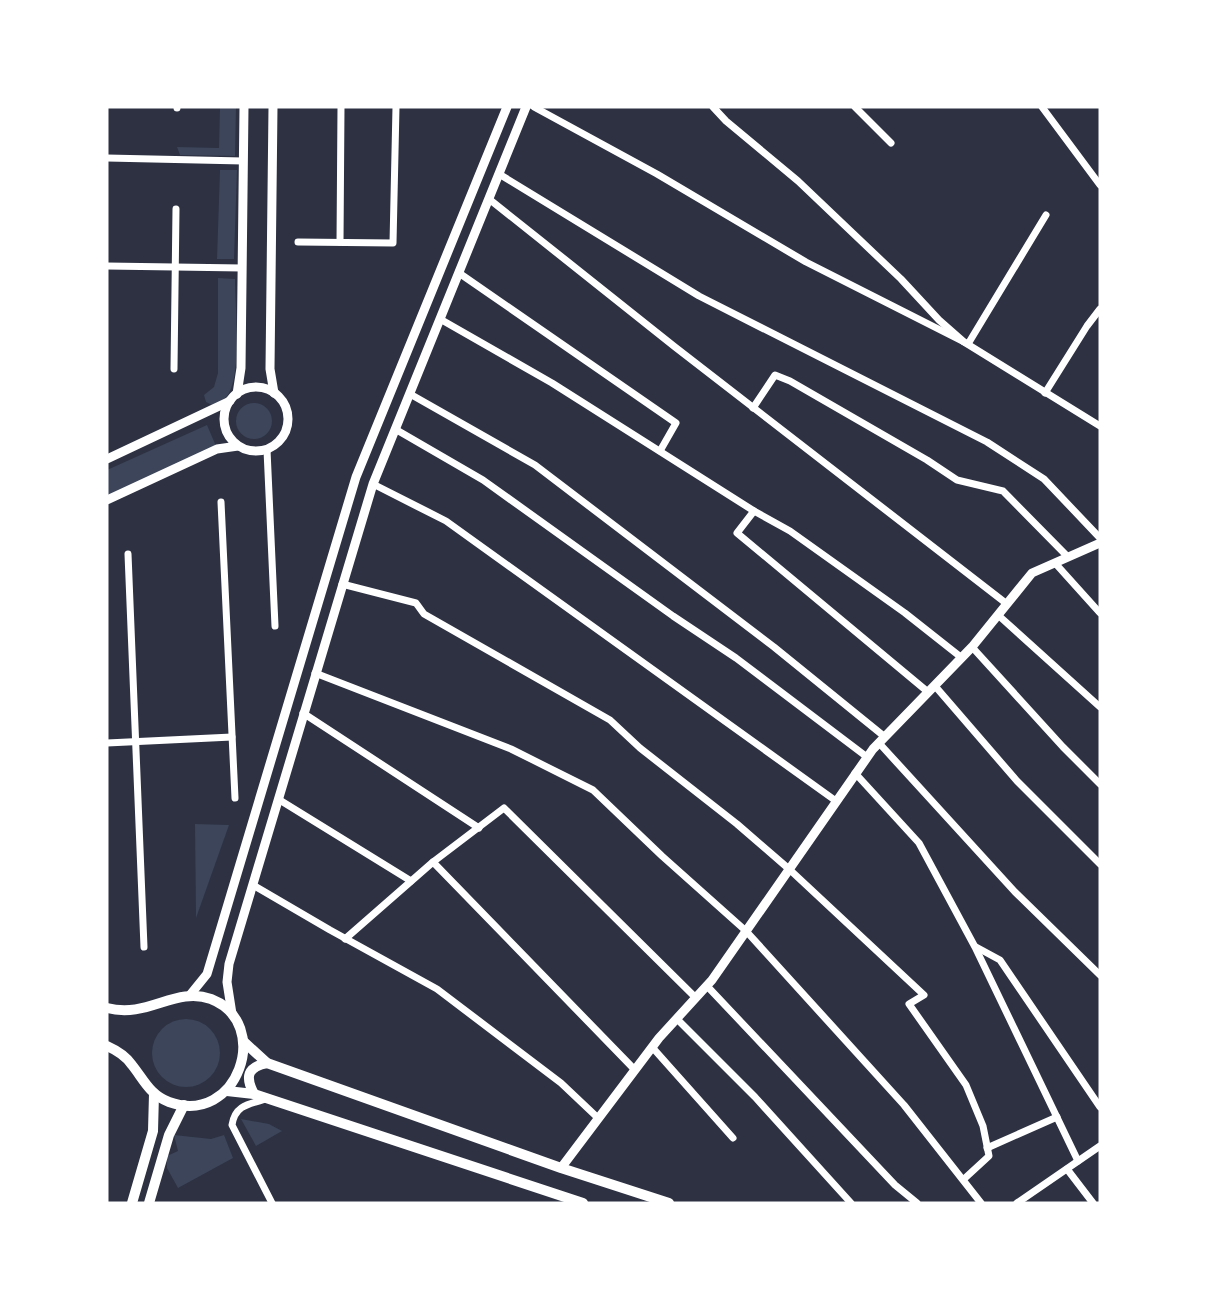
<svg xmlns="http://www.w3.org/2000/svg" width="1207" height="1310" font-family="Raleway,sans-serif">
  <style>
    .green { fill: #3c4559 }
    .lines { fill: none; stroke-linecap: round; stroke-linejoin: round }
    .minor { stroke: #fff; stroke-width: 7 }
    .tertiary { stroke: #fff; stroke-width: 9 }
    .secondary { stroke: #fff; stroke-width: 10 }
    .trunk { stroke: #fff; stroke-width: 10 }
  </style>
  <rect width="100%" height="100%" fill="#2d3142"/>
  <!-- green -->
  <g class="green">
    <path d="M220,107h16l-1,49 -55,-1 -3,-8 42,1z"/>
    <path d="M220,170h17l-3,89h-17z"/>
    <path d="M218,278l17,1c0,27 7,91 -6,114 -4,7 -10,9 -17,12l-6,-3 -2,-7 10,-8 4,-14z"/>
    <circle cx="254" cy="421" r="18"/>
    <path d="M207,425l9,21 -109,50v-26z"/>
    <path d="M195,824l34,1 -33,93z"/>
    <circle cx="186" cy="1053" r="34"/>
    <path d="M241,1119l28,5 13,7 -26,15z"/>
    <path d="M174,1135l37,4 13,-4 9,23 -55,30 -11,-20v-12l11,-5z"/>
  </g>
  <g class="lines">
    <!-- minor -->
    <g class="minor">
      <path d="M534,107l123,67 149,88 162,82 78,-129"/>
      <path d="M713,107l13,14 72,60 103,98 38,41 25,22 136,84"/>
      <path d="M855,107l36,36"/>
      <path d="M1042,107l58,78"/>
      <path d="M177,108v-1"/>
      <path d="M107,158l136,3"/>
      <path d="M499,174l200,122 288,146 57,37 56,59"/>
      <path d="M489,199l186,148 332,257"/>
      <path d="M298,242l95,1 3,-136"/>
      <path d="M340,242l1,-135"/>
      <path d="M107,266l135,2"/>
      <path d="M459,273l217,150 -16,28"/>
      <path d="M440,319l112,64 202,128 36,20 115,82 57,45"/>
      <path d="M174,369l2,-160"/>
      <path d="M1045,393l42,-67 13,-17"/>
      <path d="M410,394l125,71 239,182 111,90"/>
      <path d="M753,408l22,-33 15,6 137,79 30,20 46,11 65,66"/>
      <path d="M395,429l88,51 190,136 63,42 131,99"/>
      <path d="M267,450l8,176"/>
      <path d="M373,484l73,37 390,280"/>
      <path d="M221,502l14,296"/>
      <path d="M754,511l-17,22 191,159"/>
      <path d="M128,554l16,393"/>
      <path d="M1055,563l45,50"/>
      <path d="M342,584l74,19 8,11 186,106 30,28 97,76 52,45 135,126 -15,9 57,81 17,41 6,30 -25,23"/>
      <path d="M998,615l102,92"/>
      <path d="M972,647l91,100 37,37"/>
      <path d="M315,673l196,76 82,41 69,66 84,75 158,174 77,98"/>
      <path d="M935,686l82,95 83,83"/>
      <path d="M303,713l176,115"/>
      <path d="M107,743l125,-6"/>
      <path d="M879,743l136,149 85,83"/>
      <path d="M855,773l64,70 56,104 103,214"/>
      <path d="M278,799l133,82"/>
      <path d="M433,862l71,-54 192,190"/>
      <path d="M253,885l77,45 107,59 124,94 37,35"/>
      <path d="M345,939l88,-77 202,208"/>
      <path d="M976,947l24,13 100,147"/>
      <path d="M707,986l188,199 22,18"/>
      <path d="M677,1019l78,78 96,106"/>
      <path d="M652,1047l81,91"/>
      <path d="M266,1099c-17,5 -31,6 -34,26l40,78"/>
      <path d="M987,1148l70,-31"/>
      <path d="M1067,1169l26,34"/>
      <path d="M1017,1203l83,-57"/>
    </g>
    <!-- tertiary -->
    <g class="tertiary">
      <path d="M273,107l-3,262 4,24"/>
      <circle cx="256" cy="419" r="32"/>
      <path d="M237,394l4,-26 3,-261"/>
      <path d="M107,459l123,-58"/>
      <path d="M107,500l110,-51 21,-3"/>
      <path d="M190,995l17,-21 149,-497 151,-370"/>
      <path d="M232,1014l-5,-32 2,-18 144,-480 153,-377"/>
      <path d="M561,1168l98,-130 53,-58 161,-231 99,-102 60,-74 68,-30"/>
    </g>
    <!-- secondary -->
    <g class="secondary">
      <path d="M132,1203l21,-72 1,-37"/>
      <path d="M149,1203l20,-68 15,-30"/>
    </g>
    <!-- trunk -->
    <g class="trunk">
      <path d="M107,1008c41,11 68,-22 104,-9 62,24 27,128 -42,103 -19,-7 -25,-22 -37,-37 -6,-9 -16,-15 -25,-19"/>
      <path d="M243,1041l24,22 294,105 108,35"/>
      <path d="M227,1091l27,3 329,109"/>
      <path d="M254,1094c-9,-17 -7,-27 13,-31"/>
    </g>
  </g>
  <!-- border -->
  <rect width="1207" height="1310" fill="none" stroke="#ffffff" stroke-width="217"/>
</svg>
